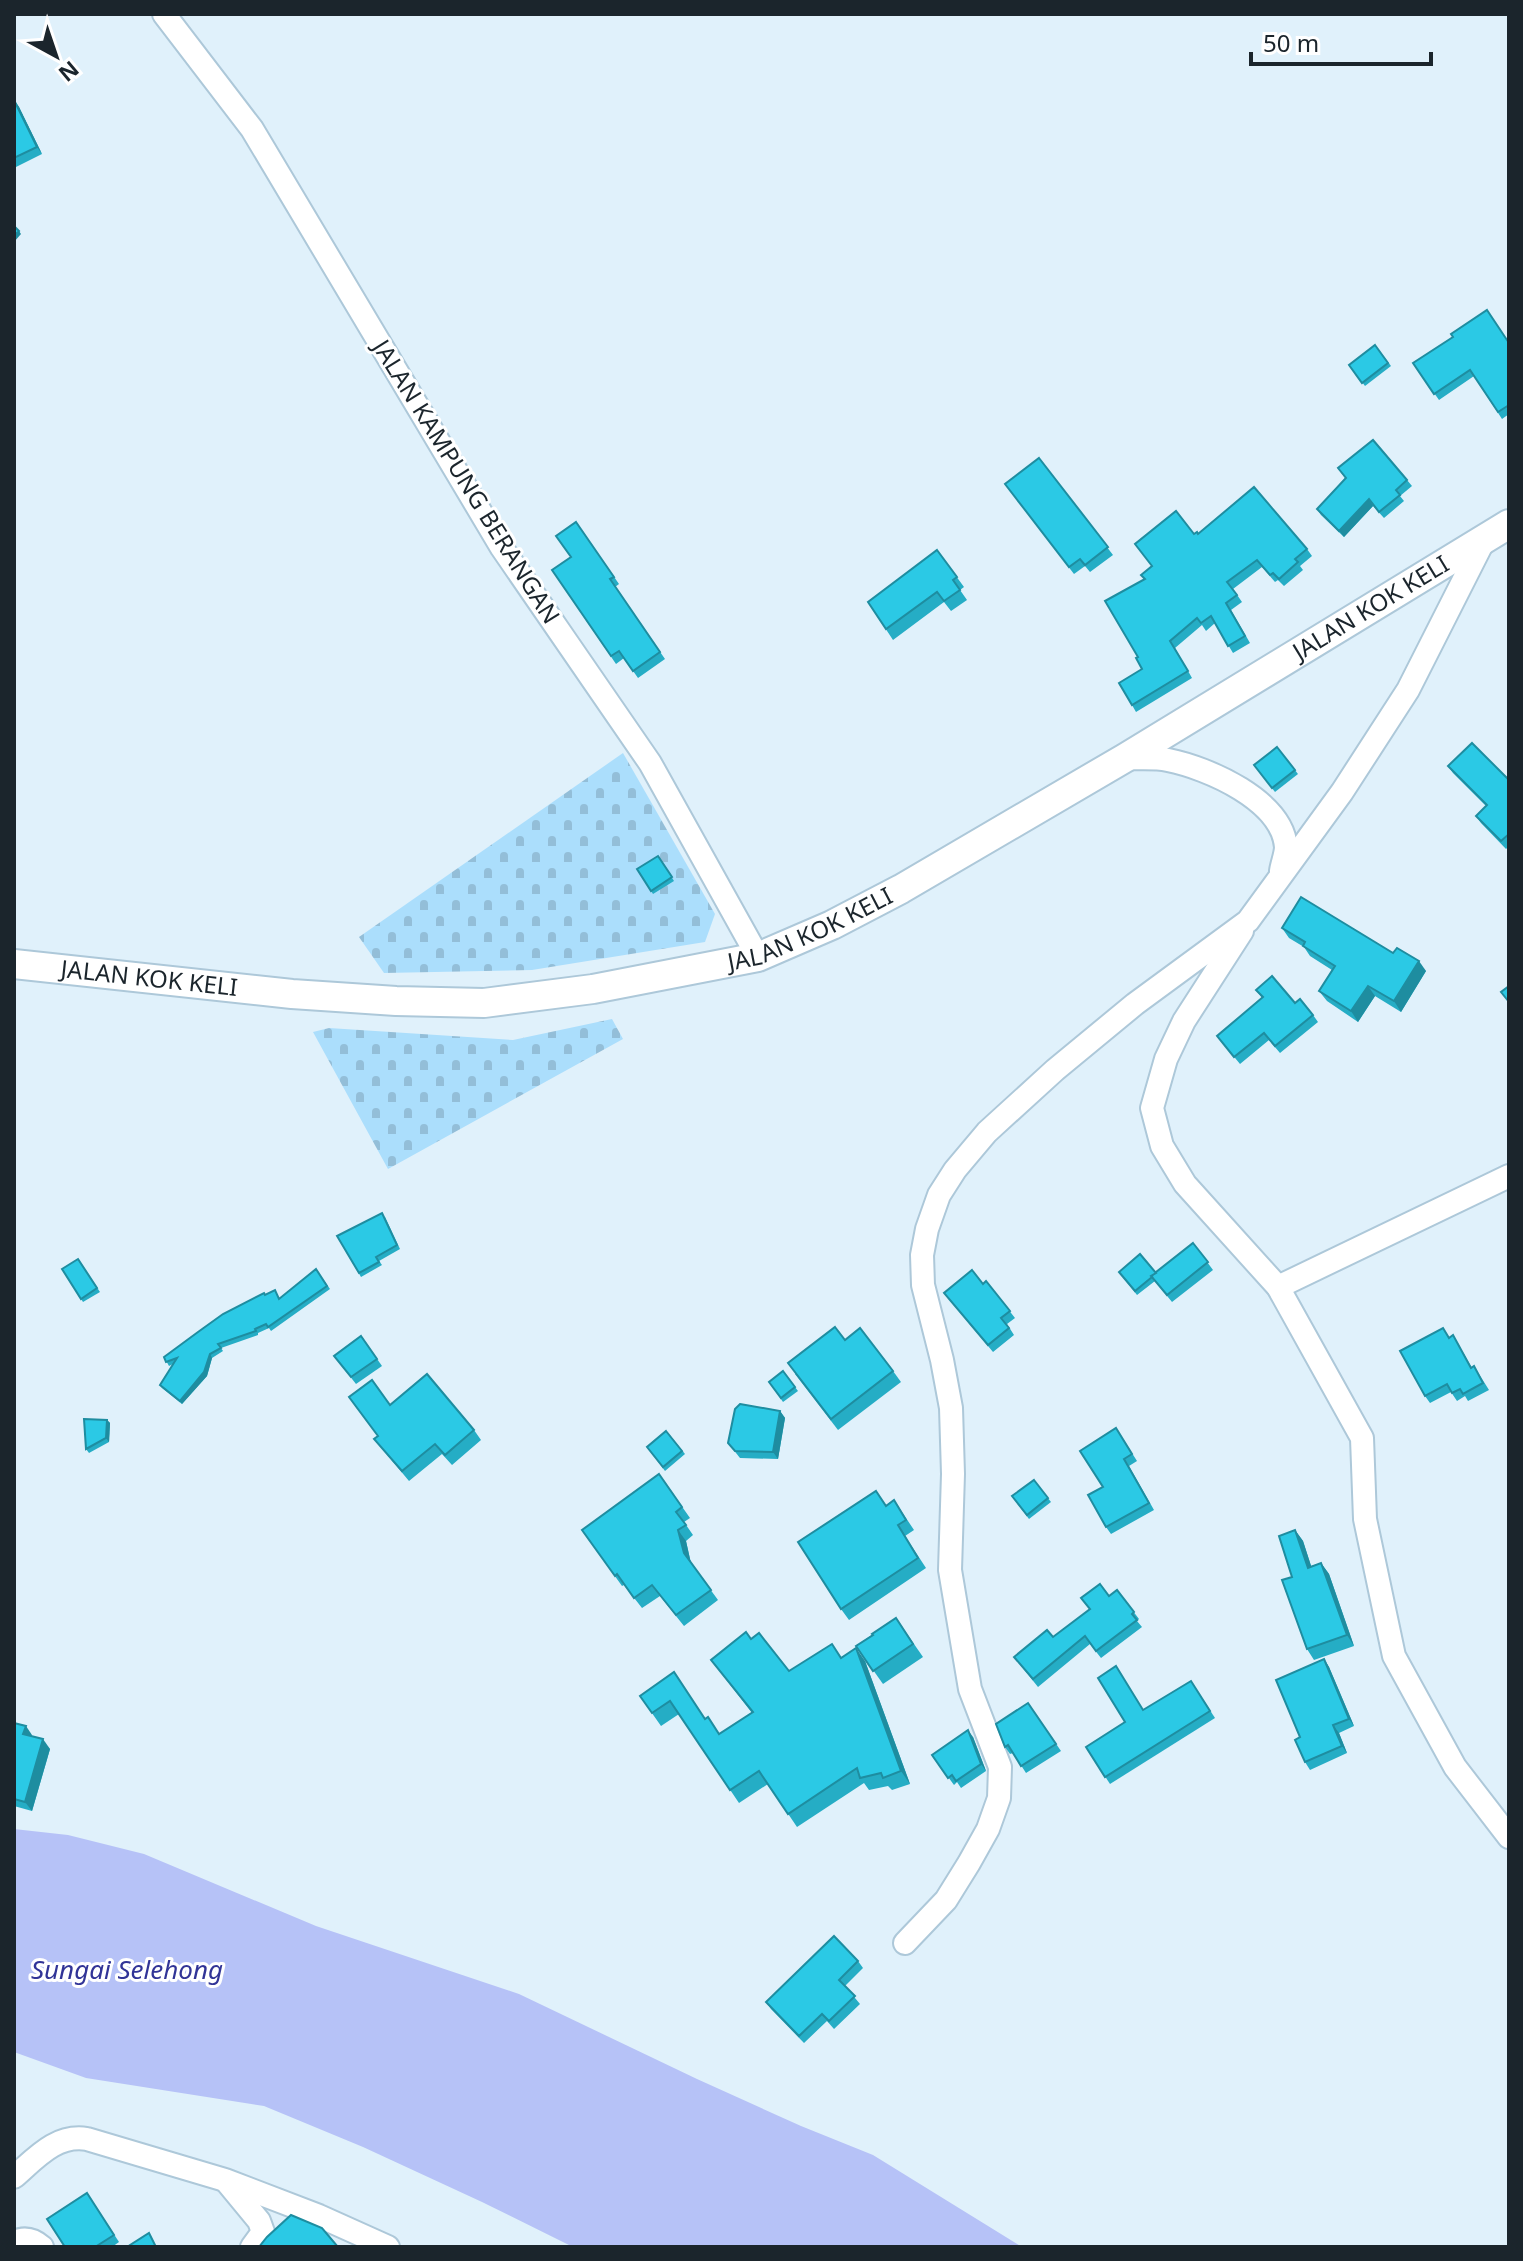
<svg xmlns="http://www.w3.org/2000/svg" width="1523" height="2261" font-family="'Noto Sans',sans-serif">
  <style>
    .cemetery { fill: url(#cemetery-stones) }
    .water { fill: #b6c2f7 }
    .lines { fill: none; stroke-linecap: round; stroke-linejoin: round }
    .minor-casing { stroke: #adc8d9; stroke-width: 26 }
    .tertiary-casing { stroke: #adc8d9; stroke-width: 32 }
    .minor { stroke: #fff; stroke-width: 22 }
    .tertiary { stroke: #fff; stroke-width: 28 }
    .wall { fill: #25adc5 }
    .shaded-wall { fill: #1e8da0 }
    .building { fill: #2bc9e5; stroke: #1e8da0; stroke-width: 2 }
    .labels { text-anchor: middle; stroke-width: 6; stroke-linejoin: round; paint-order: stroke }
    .street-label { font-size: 24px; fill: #1b252c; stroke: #fff }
    .water-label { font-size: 26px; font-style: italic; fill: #313497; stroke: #fff }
  </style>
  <defs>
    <pattern id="cemetery-stones" width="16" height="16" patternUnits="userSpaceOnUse" patternTransform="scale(2)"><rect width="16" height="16" fill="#abdefc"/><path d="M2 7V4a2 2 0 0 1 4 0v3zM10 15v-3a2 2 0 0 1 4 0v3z" fill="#93bed8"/></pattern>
  </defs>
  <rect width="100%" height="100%" fill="#e0f1fb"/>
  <!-- cemetery -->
  <g class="cemetery">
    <path d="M623,753l92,161 -10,28 -173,28 -148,3 -25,-36z"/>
    <path d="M612,1019l11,20 -235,130 -75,-137 16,-4 184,12z"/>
  </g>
  <!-- water -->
  <path class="water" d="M14,1829l54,6 76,19 172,72 203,68 178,85 104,47 72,29 149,92h-449l-91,-45 -119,-55 -99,-41 -178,-28 -72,-26z"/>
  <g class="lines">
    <!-- minor casing -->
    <g class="minor-casing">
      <g id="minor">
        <path d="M164,14l88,115 250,419 148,215 108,194"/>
        <path d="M1125,758c14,1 29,-1 43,2 40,8 114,40 118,87 0,7 -4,17 -5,24"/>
        <path d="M1242,931l-58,90 -18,38 -14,49 10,38 23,38 93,103 84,151 3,81 29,137 61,111 54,70"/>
        <path d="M1278,1287l231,-111"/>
        <path d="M905,1943l41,-43 23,-37 19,-34 11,-31 1,-31 -30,-78 -20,-119 3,-96 -2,-66 -9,-48 -19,-75 -1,-30 5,-26 12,-34 16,-25 32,-38 68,-62 80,-66 113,-83 94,-129 66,-102 77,-152"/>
        <path d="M14,2177c22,-19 42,-43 73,-38l138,41 94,36 69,31"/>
        <path d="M226,2181l33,40 4,11 -11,15"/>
        <path d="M14,2242c11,-5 19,-3 28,5"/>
      </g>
    </g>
    <!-- tertiary casing -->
    <g class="tertiary-casing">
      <g id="tertiary">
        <path id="s1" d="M14,964l278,30 104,7 88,2 109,-14 165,-32 74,-32 69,-36 224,-131 384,-234"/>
      </g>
    </g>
    <!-- minor -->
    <use href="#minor" class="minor"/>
    <!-- tertiary -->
    <use href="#tertiary" class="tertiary"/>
  </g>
  <!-- wall -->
  <g class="wall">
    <path d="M14,100l5,7 23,47 -28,14z"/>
    <path d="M1509,343v71l-7,5 -28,-43 -35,24 -26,-37z"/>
    <path d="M1375,345l16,21 -26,20 -16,-21z"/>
    <path d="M1039,458l74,97 -23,17 -5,-6 -11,8 -69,-90z"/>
    <path d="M1338,468l69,12 5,6 -12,10 4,5 -20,17 -11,-12 -29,31 -23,-22 -4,-6 28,-31z"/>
    <path d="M576,522l43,62 -4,3 50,72 -27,19 -14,-20 -8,6 -64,-94 19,-13z"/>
    <path d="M1194,534l113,15 5,7 -12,10 3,4 -19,16 -6,-6 -3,2 -13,-15 -29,22 9,13 -11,8 19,33 -17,10 -18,-30 -9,8 -4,-6 -27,23 17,30 -56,34 -4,-7 10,-36 -4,-12 6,-78z"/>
    <path d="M937,550l27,37 -4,3 7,10 -16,11 -7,-9 -51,38 -25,-38z"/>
    <path d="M1277,747l21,27 -23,18 -21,-27z"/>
    <path d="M1448,766l61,14v66l-3,3 -25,-26 -5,-7 10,-10 -33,-33z"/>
    <path d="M658,856l16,25 -21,13 -16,-25z"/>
    <path d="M1282,928l111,25 33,18 -25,41 -26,-16 -17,26 -31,-21 -8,-10 13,-21 -22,-14 -6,-9 -15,-9z"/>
    <path d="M1256,990l39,13 18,12 5,7 -38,31 -11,-13 -29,24 -23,-28 45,-38z"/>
    <path d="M385,1217l15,32 -21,12 3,4 -21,12 -24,-41z"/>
    <path d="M1193,1243l20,27 -41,32 -17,-21 -18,14 -18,-23 37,1z"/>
    <path d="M78,1259l22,33 -17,10 -21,-33z"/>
    <path d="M316,1269l14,20 -59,42 -2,-3 -11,5v2l-37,13 2,3 -11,7 -5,18 -25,28 -20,-16 -2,-3 13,-21 -4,2 -5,-9 101,-62 15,3z"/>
    <path d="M986,1281l29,37 -8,6 7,11 -21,17 -49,-59 39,-9z"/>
    <path d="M1453,1335l19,33 2,-2 15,24 -21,11 -3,-5 -8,5 -6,-9 -21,11 -5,-7 25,-59z"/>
    <path d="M361,1336l21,30 -26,18 -22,-28z"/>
    <path d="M845,1340l48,31 8,11 -63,48 -43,-56z"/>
    <path d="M783,1371l15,20 -15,11 -14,-20z"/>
    <path d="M390,1405l84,25 7,10 -29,25 -10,-11 -33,27 -35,-42 3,-3z"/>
    <path d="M780,1411l5,7 -7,41 -38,-1 -12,-15z"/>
    <path d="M107,1420l3,3 -1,19 -20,11 -3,-4z"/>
    <path d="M1116,1428l21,33 -8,5 25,44 -43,24 -5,-7 -3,-40z"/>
    <path d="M666,1431l19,23 -20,17 -18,-24z"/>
    <path d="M659,1474l31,44 -6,4 9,13 -7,6 5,22 27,37 -34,26 -24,-30 -18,12 -18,-23 -2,1 -40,-56z"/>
    <path d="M1034,1480l17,22 -22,17 -17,-23z"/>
    <path d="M894,1500l20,30 -9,6 21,32 -77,52 -8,-11 45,-104z"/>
    <path d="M1295,1530l8,11 8,25 10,-3 8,11 25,72 -40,14 -7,-11 -15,-72z"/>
    <path d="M1117,1590l22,29 -2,2 5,6 -41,31 -11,-14 -52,43 -24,-30 39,-20z"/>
    <path d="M896,1618l27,39 -40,27 -27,-38z"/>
    <path d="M751,1639l38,32 52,-13 24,3 45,123 -18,6 -4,-4 -19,4 -5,-7 -67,44 -29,-43 -29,19 -60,-89 -18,12 -21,-30 34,-24 31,47 15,15 32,-21 -41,-53z"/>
    <path d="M1324,1659l5,8 25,59 -15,7 8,20 -37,17 -5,-8 -5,-25z"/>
    <path d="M1191,1681l24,37 -105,66 -24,-37z"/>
    <path d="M1028,1703l33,48 -35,22 -13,-20 -3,1 -5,-7z"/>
    <path d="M14,1723l36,26 -18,62 -18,-5z"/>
    <path d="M973,1737l13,34 -25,17 -4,-6 -3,3 -22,-30z"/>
    <path d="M858,1961l5,7 -18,18 15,18 -26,25 -7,-8 -23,22 -33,-34 -5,-7z"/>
    <path d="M87,2193l32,49 -7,5h-47z"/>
  </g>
  <!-- shaded-wall -->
  <g class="shaded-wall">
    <path d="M14,100l5,7 23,47 -5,-7z"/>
    <path d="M19,231l2,3 -7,8v-6z"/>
    <path d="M1369,499l4,7 -29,31 -5,-6z"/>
    <path d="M1419,961l7,10 -25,41 -7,-11z"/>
    <path d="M1368,986l7,10 -17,26 -7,-11z"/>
    <path d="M210,1354l2,4 -5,18 -25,28 -2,-3z"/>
    <path d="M780,1411l5,7 -7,41 -5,-7z"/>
    <path d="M107,1420l3,3 -1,19 -3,-4z"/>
    <path d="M678,1530l8,11 5,23 -7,-11z"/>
    <path d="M1295,1530l8,11 12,37 -7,-10z"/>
    <path d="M1321,1563l8,11 25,72 -7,-11z"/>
    <path d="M856,1648l9,13 45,123 -9,-13z"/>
    <path d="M1324,1659l5,8 25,59 -5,-7z"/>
    <path d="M1333,1725l6,8 8,20 -5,-7z"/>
    <path d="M26,1726l6,9 -2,8 -7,-9z"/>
    <path d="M968,1730l5,7 13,34 -5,-7z"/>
    <path d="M43,1739l7,10 -18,62 -7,-9z"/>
  </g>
  <!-- building -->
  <g class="building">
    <path d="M14,100l23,47 -23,11z"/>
    <path d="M14,226l5,5 -5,5z"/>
    <path d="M1487,310l22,33v62l-11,7 -28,-42 -36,24 -21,-31 40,-26 -2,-3z"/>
    <path d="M1375,345l13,18 -26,20 -13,-18z"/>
    <path d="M1373,440l34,40 -11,10 4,5 -21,17 -10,-13 -30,32 -22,-22 29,-31 -8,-10z"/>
    <path d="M1039,458l69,89 -23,18 -5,-6 -11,8 -64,-83z"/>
    <path d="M1254,487l53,62 -12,10 3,3 -19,17 -6,-6 -3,2 -13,-15 -30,22 10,13 -11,8 19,33 -17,10 -17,-30 -10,7 -4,-5 -27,23 18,30 -56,34 -13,-22 23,-14 -6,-11 2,-1 -33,-56 40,-22 -4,-4 11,-9 -17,-22 41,-33 18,23 3,-2 1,2z"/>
    <path d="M576,522l38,55 -4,2 50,73 -27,19 -14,-20 -8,5 -59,-86 19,-13 -15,-21z"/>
    <path d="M937,550l20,27 -4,3 7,10 -16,11 -7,-9 -51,37 -18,-27z"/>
    <path d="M1472,743l37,37v54l-8,7 -25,-25 11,-11 -39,-39z"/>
    <path d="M1277,747l18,23 -23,18 -18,-23z"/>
    <path d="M658,856l14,21 -21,14 -14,-22z"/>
    <path d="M1301,897l92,56 4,-5 22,13 -25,40 -26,-15 -17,25 -32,-20 16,-25 -32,-20 2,-4 -23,-14z"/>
    <path d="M1272,976l23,27 5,-4 13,16 -38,31 -11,-13 -30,24 -17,-21 46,-39 -7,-7z"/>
    <path d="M1509,986v16l-8,-10z"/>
    <path d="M382,1213l15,32 -21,12 3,5 -20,11 -22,-37z"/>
    <path d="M1193,1243l15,19 -41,33 -16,-19z"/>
    <path d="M1140,1254l16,19 -5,3 1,1 -17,14 -16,-19z"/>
    <path d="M78,1259l19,29 -16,11 -19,-30z"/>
    <path d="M316,1269l11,17 -59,41 -2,-3 -11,5 1,2 -38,13 3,4 -11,6 -6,18 -24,29 -20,-16 17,-27 -11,4 -2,-5 34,-25 25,-18 41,-21 1,2 10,-5 4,9z"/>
    <path d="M972,1270l11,14 3,-3 24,30 -9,7 8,10 -21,17 -44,-52z"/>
    <path d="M835,1327l10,13 15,-12 33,43 -62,48 -43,-56z"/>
    <path d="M1443,1328l6,10 4,-3 18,33 3,-2 9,17 -20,11 -3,-5 -8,4 -5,-9 -22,12 -25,-45z"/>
    <path d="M361,1336l16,23 -26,18 -17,-21z"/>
    <path d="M783,1371l12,16 -14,11 -12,-16z"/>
    <path d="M427,1374l47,56 -29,25 -10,-11 -33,27 -28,-32 4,-3 -29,-39 23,-17 18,25z"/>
    <path d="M740,1404l40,7 -7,41 -38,-1 -7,-8 7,-34z"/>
    <path d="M84,1419l23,1 -1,18 -20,11z"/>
    <path d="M1116,1428l16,26 -8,5 25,44 -43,24 -18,-32 15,-8 -23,-36z"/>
    <path d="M666,1431l16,20 -19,16 -16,-20z"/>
    <path d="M659,1474l23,33 -6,5 10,13 -8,5 6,23 27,37 -35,25 -24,-30 -18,13 -17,-24 -2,2 -33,-46z"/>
    <path d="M1034,1480l14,18 -21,17 -15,-19z"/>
    <path d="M876,1491l10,15 8,-6 12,20 -8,5 20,33 -77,51 -43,-67z"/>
    <path d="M1295,1530l13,38 13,-5 26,72 -40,14 -25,-69 10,-3 -13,-41z"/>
    <path d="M1100,1584l9,12 8,-6 17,22 -2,2 5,6 -41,31 -11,-15 -52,43 -19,-22 33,-27 6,7 37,-28 -9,-11z"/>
    <path d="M896,1618l17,26 -40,27 -17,-25 17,-11 -1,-1z"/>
    <path d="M746,1632l5,7 8,-6 30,38 43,-27 9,14 15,-10 45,123 -18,7 -2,-5 -21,5 -3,-10 -69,46 -29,-43 -29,19 -60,-89 -18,12 -12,-17 34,-24 31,47 3,-2 11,17 34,-22 -42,-52z"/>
    <path d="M1324,1659l25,60 -16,6 9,21 -37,16 -10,-22 5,-3 -24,-57z"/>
    <path d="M1116,1666l27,44 48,-29 19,30 -105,66 -19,-30 39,-25 -27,-44z"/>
    <path d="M1028,1703l28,41 -35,22 -13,-21 -3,2 -9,-23z"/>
    <path d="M14,1723l12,3 -3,8 20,5 -18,63 -11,-3z"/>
    <path d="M968,1730l13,34 -25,17 -4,-6 -4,3 -16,-23z"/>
    <path d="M834,1936l24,25 -19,19 16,16 -26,25 -7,-7 -23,22 -33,-34z"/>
    <path d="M87,2193l27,42 -19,12h-30l-18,-28z"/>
    <path d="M291,2215l31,13 16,19h-79l8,-10z"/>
    <path d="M149,2233l7,14h-29z"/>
  </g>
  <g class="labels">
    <!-- street labels -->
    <g class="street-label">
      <text transform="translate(466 482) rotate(58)" y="8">JALAN KAMPUNG BERANGAN</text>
      <text dy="8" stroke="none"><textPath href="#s1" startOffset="1456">JALAN KOK KELI</textPath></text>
      <text dy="8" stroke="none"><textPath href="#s1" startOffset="808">JALAN KOK KELI</textPath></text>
      <text dy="8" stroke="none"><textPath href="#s1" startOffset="136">JALAN KOK KELI</textPath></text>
    </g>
    <!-- water labels -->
    <g class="water-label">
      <text x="127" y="1979">Sungai Selehong</text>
    </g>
  </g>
  <!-- border -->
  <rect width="1523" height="2261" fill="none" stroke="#1b252c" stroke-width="32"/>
  <!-- north arrow -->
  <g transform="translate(56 56) rotate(140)" stroke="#ffffff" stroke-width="6" paint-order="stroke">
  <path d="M0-6L14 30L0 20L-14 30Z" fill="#1b252c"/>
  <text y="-12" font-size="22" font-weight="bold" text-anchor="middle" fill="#1b252c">N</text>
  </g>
  <!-- scale -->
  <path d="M1251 52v12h180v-12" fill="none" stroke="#1b252c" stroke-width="4"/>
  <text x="1263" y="52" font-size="24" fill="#1b252c" stroke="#ffffff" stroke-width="6" paint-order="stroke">50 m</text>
</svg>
